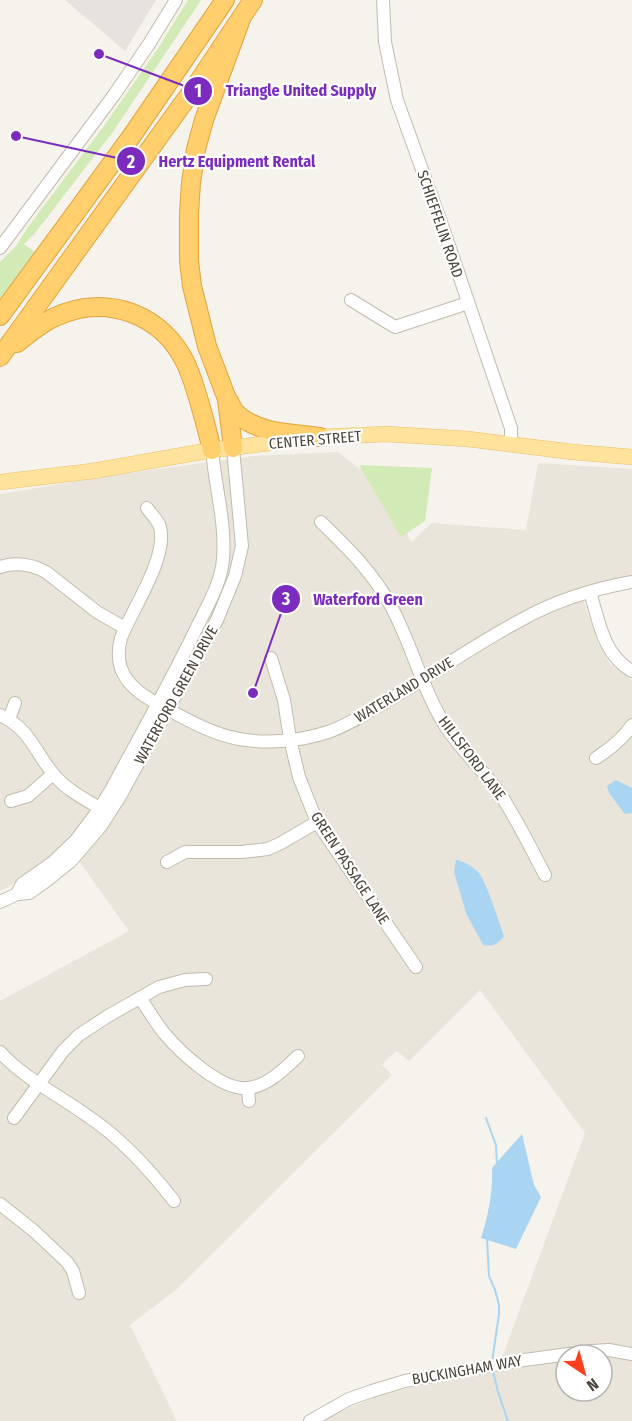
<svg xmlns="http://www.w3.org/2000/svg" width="632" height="1421" font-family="'Fira Sans Condensed',sans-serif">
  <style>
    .residential { fill: #eae5da; fill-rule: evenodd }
    .industrial { fill: #e6e2dd }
    .green { fill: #d2eab5 }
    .water { fill: #a9d4f2 }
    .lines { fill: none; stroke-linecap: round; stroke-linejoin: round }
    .stream { stroke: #a9d4f2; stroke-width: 2 }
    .minor-casing { stroke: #c2bbae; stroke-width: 14 }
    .major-casing { stroke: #e6c16a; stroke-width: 16 }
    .highway-casing { stroke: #e0a43c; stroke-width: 20 }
    .minor { stroke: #fff; stroke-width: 12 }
    .major { stroke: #ffe39c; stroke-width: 15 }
    .highway { stroke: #ffcf6e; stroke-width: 18 }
    .labels { text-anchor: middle; stroke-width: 4.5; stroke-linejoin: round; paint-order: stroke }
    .street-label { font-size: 15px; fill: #4b4439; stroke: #fff }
    .leader { fill: none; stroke: #7b2cbf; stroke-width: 2 }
    .callout-dot { fill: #7b2cbf; stroke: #fff; stroke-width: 2 }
    .mark-label { font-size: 18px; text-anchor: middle; font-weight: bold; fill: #fff }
    .callout-label { font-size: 16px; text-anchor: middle; font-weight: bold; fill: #7b2cbf; stroke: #fff; stroke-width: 4.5; stroke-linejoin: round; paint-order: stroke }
  </style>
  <rect width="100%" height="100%" fill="#f6f3ec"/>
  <!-- residential -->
  <path class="residential" d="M338,452l34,26 40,64 19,-19 95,7 12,-67 94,6v107l-52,14 18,53 12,21 22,16v741h-314l55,-23 36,-10 88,-17 88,-238 -105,-143 -71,71 -12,-10 -8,6 -7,8 10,10 -215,214 -47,36 47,96h-177v-420l129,-70 -63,-88 -30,26 -28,18 -8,4v-397l115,-19 138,-19zM566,1355h36v36h-36z"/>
  <!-- industrial -->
  <path class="industrial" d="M65,0h91l-31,51z"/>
  <!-- green -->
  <g class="green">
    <path d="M188,0h13l-89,133 -77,100 -11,11 11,8 -35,48v-38l16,-16 12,-19 73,-97 56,-80z"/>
    <path d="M359,465l73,3 -7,53 -24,16z"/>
  </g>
  <!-- water -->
  <g class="water">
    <path d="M616,780l16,8v25l-7,1 -16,-21 -2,-7z"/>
    <path d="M456,860c7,1 16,6 21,11 9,8 22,52 27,65 -6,8 -11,11 -21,9l-17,-32 -12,-41z"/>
    <path d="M522,1134l12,51 7,12 -25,52 -35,-11c7,-22 12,-46 11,-70z"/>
  </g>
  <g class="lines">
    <!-- stream -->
    <g class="stream">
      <path d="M486,1118l10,27 1,20"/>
      <path d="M487,1238l2,38 6,14 4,15v9l-7,48"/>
      <path d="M493,1371l5,21 10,29"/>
    </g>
    <!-- minor casing -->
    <g class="minor-casing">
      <g id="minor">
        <path d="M383,0l2,42 12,58 46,128 68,200v16"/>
        <path d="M0,248l114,-153 35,-51 27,-44"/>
        <path d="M351,300l44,27 73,-24"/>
        <path d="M147,508c4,6 11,12 13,19 8,31 -28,82 -39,111 -9,34 10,52 39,67 24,13 51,29 79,34 28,5 62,2 89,-7 20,-7 39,-19 57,-30 46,-26 89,-57 136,-82 34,-19 72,-31 111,-38"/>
        <path d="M321,522c27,26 52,51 70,84 21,39 31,83 55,121 15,23 36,42 52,64 18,26 32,56 47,84"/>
        <path d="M0,567c16,-5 31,-3 46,5l51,40 28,16"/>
        <path d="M590,592c9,29 13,63 42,79"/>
        <path d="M271,658l13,42 6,39 9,38 18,45 99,145"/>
        <path d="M0,715c32,15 35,39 56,62 13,15 33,24 50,35"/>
        <path d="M9,719l6,-16"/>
        <path d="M596,758c14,-9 27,-19 36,-33"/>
        <path d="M11,801l17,-5 25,-22"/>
        <path d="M167,862l18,-10h57l26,-3 13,-6 36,-21"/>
        <path d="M17,894l5,-10 30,-21 24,-23 24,-32 11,-18c29,-54 59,-107 86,-163 10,-21 24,-43 26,-68 3,-37 -8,-72 -11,-109"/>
        <path d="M0,902l17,-8 12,-1 17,-12 25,-20 30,-35 18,-28 98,-178 18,-44 7,-30 -9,-98"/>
        <path d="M140,998c8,11 15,24 24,35 16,19 57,58 84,55 20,-2 36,-19 50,-32"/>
        <path d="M0,1052c25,27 59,43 89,65 33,22 61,53 85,84"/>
        <path d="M248,1088l1,13"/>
        <path d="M14,1118l49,-67 16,-16 29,-19 51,-29 26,-7 21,-1"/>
        <path d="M0,1204l34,27 33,31 6,9 6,22"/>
        <path d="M310,1421l39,-22 23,-8 33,-10 112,-20 74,-10 18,-1 23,4"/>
      </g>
    </g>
    <!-- major casing -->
    <g class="major-casing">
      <path id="major" d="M0,482l93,-11 119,-21 108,-13 67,-3 81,5 105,13 59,5"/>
    </g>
    <!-- highway casing -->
    <g class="highway-casing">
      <g id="highway">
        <path d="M0,316l131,-179 94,-137"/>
        <path d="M17,343c12,-9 24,-20 38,-26 51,-24 109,-3 132,49 11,26 18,56 25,84"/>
        <path d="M0,357l197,-273 56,-84"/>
        <path d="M229,401c2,4 4,9 7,12 21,21 57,20 84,24"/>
        <path d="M233,448l-6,-49 -20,-53 -15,-60 -3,-25v-48l2,-30 5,-34 8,-29 37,-101"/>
      </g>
    </g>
    <!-- minor -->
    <use href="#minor" class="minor"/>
    <!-- major -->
    <use href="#major" class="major"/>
    <!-- highway -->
    <use href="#highway" class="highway"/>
  </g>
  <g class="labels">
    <!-- street labels -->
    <g class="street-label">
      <text transform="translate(440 224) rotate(71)" y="5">SCHIEFFELIN ROAD</text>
      <text transform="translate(315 440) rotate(-5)" y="5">CENTER STREET</text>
      <text transform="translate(404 690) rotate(-31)" y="5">WATERLAND DRIVE</text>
      <text transform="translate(176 695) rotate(-61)" y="5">WATERFORD GREEN DRIVE</text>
      <text transform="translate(472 758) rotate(53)" y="5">HILLSFORD LANE</text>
      <text transform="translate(350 868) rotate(57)" y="5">GREEN PASSAGE LANE</text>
      <text transform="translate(467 1370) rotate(-10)" y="5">BUCKINGHAM WAY</text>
    </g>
  </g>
  <!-- callouts -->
  <path class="leader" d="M99 54L198 91M16 136L131 161M253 693L286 599"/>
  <g class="callout-dot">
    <circle cx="99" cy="54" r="6"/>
    <circle cx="16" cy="136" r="6"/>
    <circle cx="253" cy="693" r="6"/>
    <circle cx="198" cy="91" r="15"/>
    <circle cx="131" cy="161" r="15"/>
    <circle cx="286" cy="599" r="15"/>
  </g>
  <g class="mark-label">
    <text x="198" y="97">1</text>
    <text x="131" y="168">2</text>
    <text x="286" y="605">3</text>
  </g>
  <g class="callout-label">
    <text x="301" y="96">Triangle United Supply</text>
    <text x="237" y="167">Hertz Equipment Rental</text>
    <text x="368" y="605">Waterford Green</text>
  </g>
  <!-- north arrow -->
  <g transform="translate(584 1373) rotate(144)"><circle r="28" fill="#ffffff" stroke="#b7b4b0" stroke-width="1.5"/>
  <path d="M0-4.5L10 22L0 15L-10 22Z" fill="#fc3f1d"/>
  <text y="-9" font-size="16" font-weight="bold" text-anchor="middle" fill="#4b4439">N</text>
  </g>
</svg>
